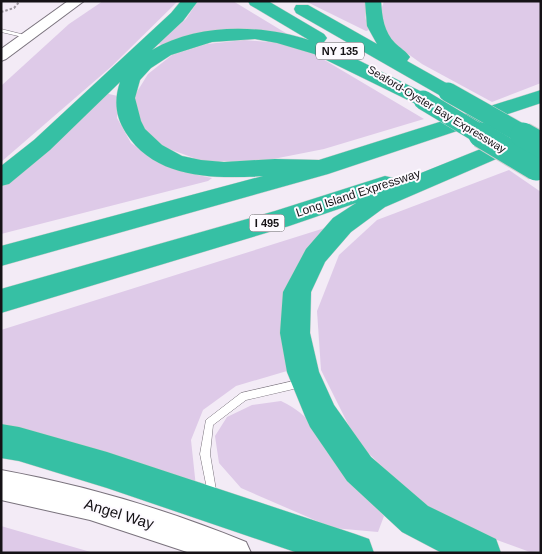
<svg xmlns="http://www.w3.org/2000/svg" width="542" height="554" font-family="Helvetica,sans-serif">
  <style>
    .green { fill: #decae8 }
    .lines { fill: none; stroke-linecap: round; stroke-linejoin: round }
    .lane-casing { stroke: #7a737d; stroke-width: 1 }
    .secondary-casing { stroke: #7a737d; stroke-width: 2 }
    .highway-casing { stroke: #d0d0d0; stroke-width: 1 }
    .path { stroke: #9c969e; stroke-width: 2; stroke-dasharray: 2.5 2; stroke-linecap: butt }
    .lane { fill: #fff; fill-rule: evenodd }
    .secondary { fill: #fff; fill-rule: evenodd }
    .highway { fill: #36c0a4; fill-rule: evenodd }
    .highway-bridge-far1-casing { stroke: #d0d0d0; stroke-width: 20; stroke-linecap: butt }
    .highway-bridge-casing { stroke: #d0d0d0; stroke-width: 27; stroke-linecap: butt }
    .highway-bridge-far1 { stroke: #36c0a4; stroke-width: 19 }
    .highway-bridge { stroke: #36c0a4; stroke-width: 25 }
    .labels { text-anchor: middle; stroke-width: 4; stroke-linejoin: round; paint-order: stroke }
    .shield { fill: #fdfaff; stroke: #5b585c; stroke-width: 1 }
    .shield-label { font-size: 11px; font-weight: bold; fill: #151216 }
    .far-street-label { font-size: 11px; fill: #151216; stroke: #fdfaff }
    .street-label { font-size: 12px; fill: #151216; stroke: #fdfaff }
    .near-street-label { font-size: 15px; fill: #151216; stroke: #fdfaff }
  </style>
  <rect width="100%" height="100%" fill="#f3ebf6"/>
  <!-- green -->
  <g class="green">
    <path d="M103,1h75l-66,65 -111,96v-76l68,-62z"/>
    <path d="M198,1h35l61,37 -43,-7 -82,15 -12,-2 29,-25z"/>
    <path d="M305,1h62l-2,16 4,13 -3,1z"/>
    <path d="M384,1h157v82l-49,19 -70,-38 -25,-18 -9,-11 -8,-22z"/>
    <path d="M244,40l36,3 36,12 108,64 -100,30 -61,12h-61l-41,-15 -24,-25 -2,-26 13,-21 24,-19 35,-11z"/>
    <path d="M104,93l14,3 -1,22 14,25 30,21 22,8 29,6 -4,3 -207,53v-48l46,-39z"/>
    <path d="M509,170l32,22v359l-11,1 -96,-35 -77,-75 -36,-72 -4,-59 22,-56 38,-35z"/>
    <path d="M328,227l-21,30 -20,114 -51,15 -33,24 -12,30 5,47 -195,-55v-102z"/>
    <path d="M281,401c34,17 29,26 48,54 16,22 37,41 55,61l-6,16 -45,-4 -92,-40 -22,-25 -4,-27 12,-19 25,-12z"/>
    <path d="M1,526l93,27h-93z"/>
  </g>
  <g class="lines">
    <!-- lane casing -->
    <g class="lane-casing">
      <g id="lane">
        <path d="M1,29l28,7v1l-2,1 -26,-6z"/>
        <path d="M302,379l3,1 1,3 -1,3 -3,1 -56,13 -33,25 -3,29 7,42 -2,3 -3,2 -3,-2 -9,-45 6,-34 35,-27z"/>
      </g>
    </g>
    <!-- secondary casing -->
    <g class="secondary-casing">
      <g id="secondary">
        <path d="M68,1h16l-78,58 -5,2v-12z"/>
        <path d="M1,470c83,15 167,40 245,72l5,11h-61l-100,-33 -89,-20z"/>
      </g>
    </g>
    <!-- highway casing -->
    <g class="highway-casing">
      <g id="highway">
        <path d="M181,1h17l-15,20 -31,29c45,-27 109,-26 157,-10l-59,-35 -2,-4h20l56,33 3,4 -3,4 -6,1 30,12 82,41 3,4 -3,4 -7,2 -7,-2 -102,-50 -37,-11 -22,-4 -43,3 -41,13 -20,13 -11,12 -5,18 6,23 4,8 17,16 20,11 19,4 23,2 51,-3 44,1 222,-70v13l-213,71 -327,92v-20l262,-70c-49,3 -108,3 -137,-43 -11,-17 -12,-33 -6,-51l-70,68 -41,34 -8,2v-20l33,-26 137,-127z"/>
        <path d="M365,1h16c1,16 3,31 14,42 5,5 11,8 15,14l-3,4 48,27 3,4 -3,4 -7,2 -7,-2 -145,-83 -2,-4 2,-4h12l69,39 -10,-18z"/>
        <path d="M523,132l8,2 3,5 -3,5 -146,63 -34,25 -26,30 -14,30 -1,41 9,39 15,33 37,52 57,49 68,33 5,14h-59l-40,-21 -55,-51 -37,-54 -5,-11 -18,-44 -7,-39 3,-41 23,-43 27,-31 23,-15 -67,23 -288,87v-24l274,-78 110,-35 8,2 3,5z"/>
        <path d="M1,424l18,3 88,25 248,82 14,5 5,14h-76l-191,-65 -88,-27 -18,-3z"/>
      </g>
    </g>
    <!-- path -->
    <path class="path" d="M1,12l13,-4 6,-7"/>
    <!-- lane -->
    <use href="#lane" class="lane"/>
    <!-- secondary -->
    <use href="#secondary" class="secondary"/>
    <!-- highway -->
    <use href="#highway" class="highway"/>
    <!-- highway-bridge-far1 casing -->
    <g class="highway-bridge-far1-casing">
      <g id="highway-bridge-far1">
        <path d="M448,92l78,44"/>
        <path d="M423,100l60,36"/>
      </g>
    </g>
    <!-- highway-bridge casing -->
    <g class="highway-bridge-casing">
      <g id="highway-bridge">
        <path d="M481,135l55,33"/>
        <path d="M523,135l18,10"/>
      </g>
    </g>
    <!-- highway-bridge-far1 -->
    <use href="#highway-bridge-far1" class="highway-bridge-far1"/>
    <!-- highway-bridge -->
    <use href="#highway-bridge" class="highway-bridge"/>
  </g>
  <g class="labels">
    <!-- shield labels -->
    <g class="shield">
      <rect x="316" y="42.5" width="48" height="17" rx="4"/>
      <rect x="249.5" y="214.5" width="35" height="17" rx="4"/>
    </g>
    <g class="shield-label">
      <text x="340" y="55">NY 135</text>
      <text x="267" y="227">I 495</text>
    </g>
    <!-- far-street labels -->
    <g class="far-street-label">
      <text transform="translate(437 109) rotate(31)" y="4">Seaford-Oyster Bay Expressway</text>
    </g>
    <!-- street labels -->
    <g class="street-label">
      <text transform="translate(358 193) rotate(-18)" y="4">Long Island Expressway</text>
    </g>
    <!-- near-street labels -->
    <g class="near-street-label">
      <text transform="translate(119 514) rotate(17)" y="5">Angel Way</text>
    </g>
  </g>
  <!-- border -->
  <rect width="542" height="554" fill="none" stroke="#151216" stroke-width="5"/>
</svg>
